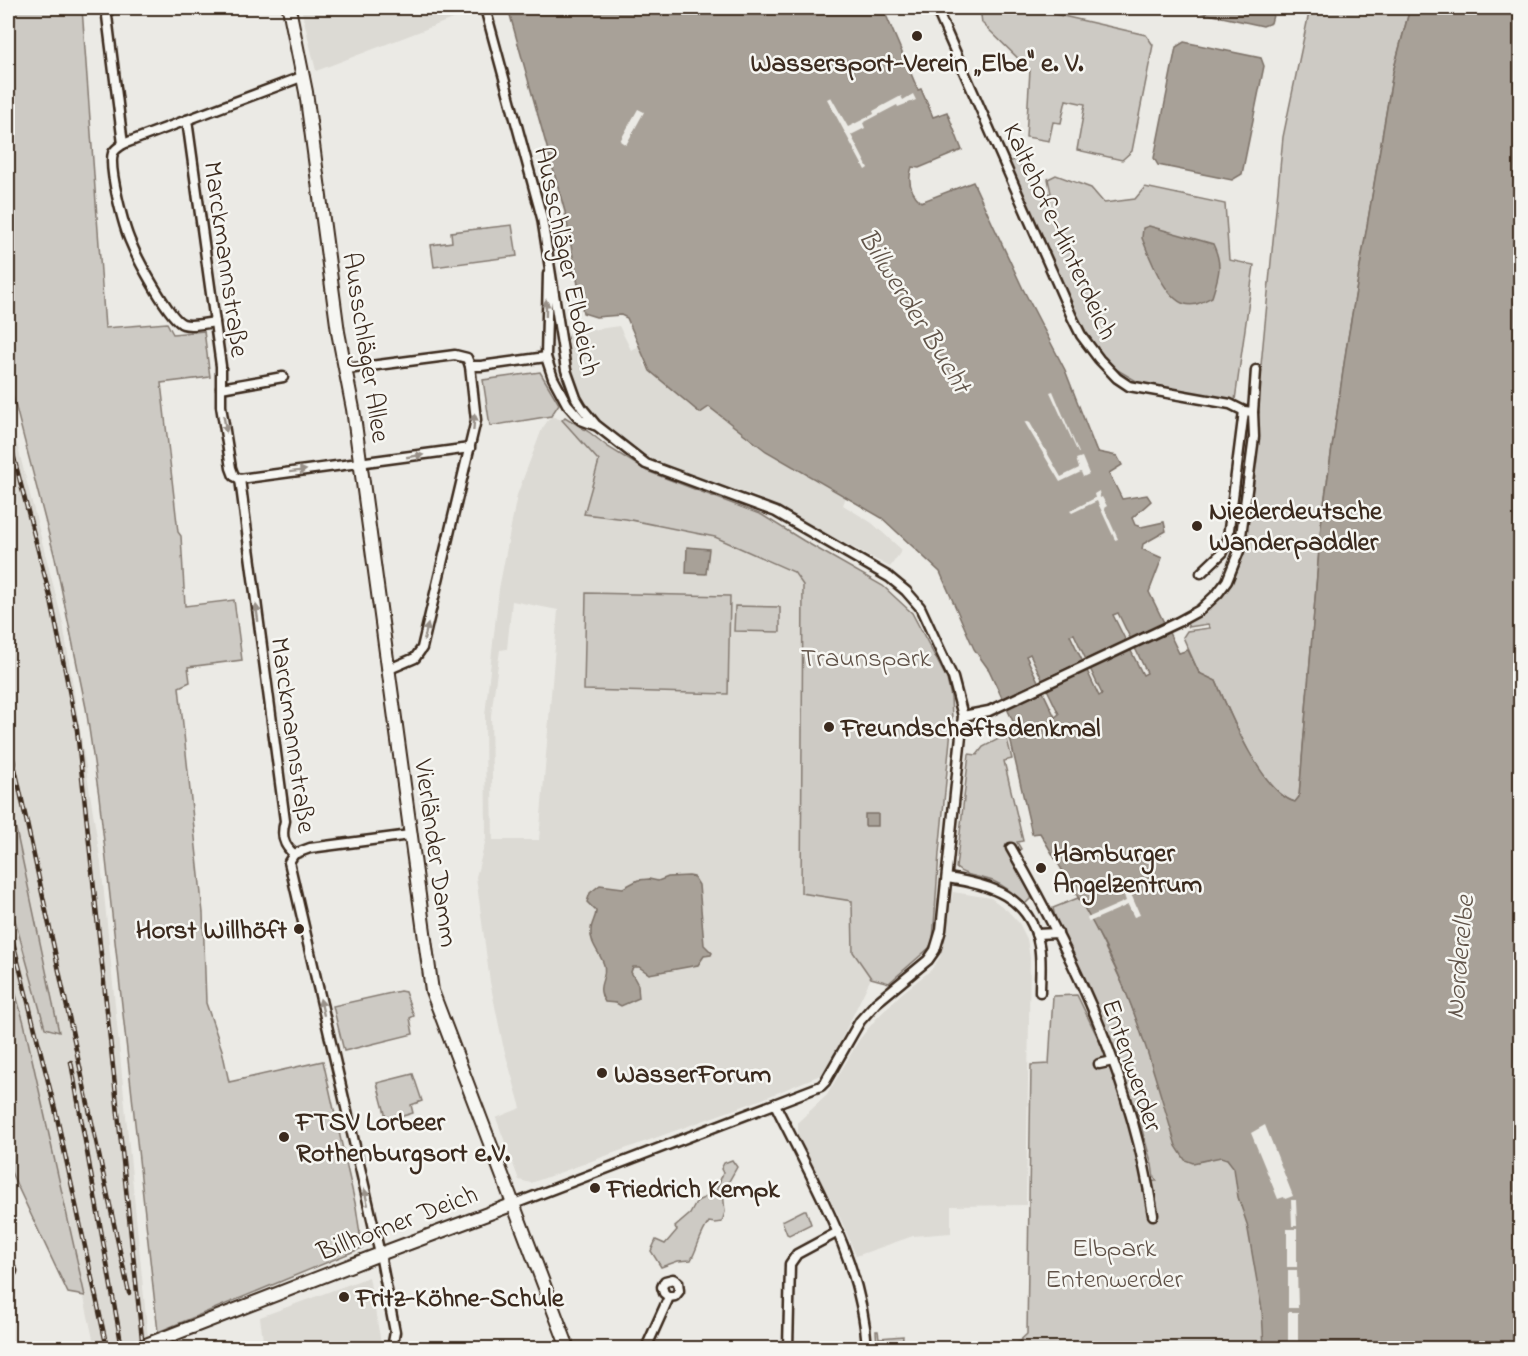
<svg xmlns="http://www.w3.org/2000/svg" width="1528" height="1356" font-family="'Indie Flower',sans-serif">
  <style>
    .built { fill: #dcdad4; fill-rule: evenodd }
    .green { fill: #cdcac4; stroke: #847a71; stroke-width: 1.5 }
    .water { fill: #a8a198; stroke: #7c7167; stroke-width: 1.5; fill-rule: evenodd }
    .pier { fill: #ebeae5 }
    .lines { fill: none; stroke-linecap: round; stroke-linejoin: round }
    .street-casing { stroke: #3b2a1e; stroke-width: 13 }
    .secondary-casing { stroke: #3b2a1e; stroke-width: 16 }
    .street { stroke: #f6f6f2; stroke-width: 8 }
    .secondary { stroke: #f6f6f2; stroke-width: 12 }
    .rail-casing { stroke: #3b2a1e; stroke-width: 4.5 }
    .rail { stroke: #f6f6f2; stroke-width: 2; stroke-dasharray: 7; stroke-linecap: butt }
    .secondary-bridge-casing { stroke: #3b2a1e; stroke-width: 16; stroke-linecap: butt }
    .secondary-bridge { stroke: #f6f6f2; stroke-width: 12 }
    .oneway { fill: #989088 }
    .poi-dot { fill: #3b2a1e; stroke: #f6f6f2; stroke-width: 2 }
    .labels { text-anchor: middle; stroke-width: 5; stroke-linejoin: round; paint-order: stroke }
    .poi-label { font-size: 27px; font-weight: bold; fill: #3b2a1e; stroke: #f6f6f2; text-anchor: start }
    .street-label { font-size: 27px; fill: #3b2a1e; stroke: #f6f6f2 }
    .park-label { font-size: 27px; fill: #605248; stroke: #f6f6f2 }
    .water-label { font-size: 28px; font-style: italic; fill: #615449; stroke: #f6f6f2 }
  </style>
  <rect width="100%" height="100%" fill="#ebeae5"/>
  <filter id="ink" filterUnits="userSpaceOnUse"><feTurbulence type="fractalNoise" baseFrequency=".0167" numOctaves="2"/><feDisplacementMap in="SourceGraphic" scale="12" xChannelSelector="R" yChannelSelector="G"/><feConvolveMatrix kernelMatrix="1 2 1 2 8 2 1 2 1" color-interpolation-filters="sRGB"/></filter>
  <g filter="url(#ink)">
    <!-- built -->
    <g class="built">
      <path d="M301,8h180l-165,63z"/>
      <path d="M619,326l12,24 9,-4 8,6 -4,12 6,7 50,42 9,-6 57,44 80,46 -3,8 29,18 30,27 -12,17 -135,-71 -90,-29 -48,-30 -19,-18 -17,-24 -9,-24 -8,-37z"/>
      <path d="M8,409l55,214 38,240 48,485h-54l-71,-325 -16,-58z"/>
      <path d="M551,416l11,4 37,41 -15,53 42,5 89,18 79,35 9,13 -2,308 51,8 1,51 18,26 -46,95 -65,27 -229,83 -12,-3 -23,-62 25,-10 -18,-63 -13,-63 -14,-105 10,-38 -1,-124 14,-126 18,-94 25,-66zM512,601l46,9 -19,230h-46l-2,-125 9,-65 7,-1zM689,876l4,1 6,8 5,60 6,6 -2,4 -4,1 -2,4 -69,7 -2,5 9,19 -1,7 -18,8 -5,-3 -11,-1 -5,-16 5,-16 -3,-12 -5,-4 -5,-28 4,-15 -6,-18 10,-8 23,3 10,-6 16,-3 10,2 6,-3z"/>
      <path d="M953,892l38,6 16,12 12,13 8,16 3,19 -4,247 -75,1v27l-38,3 -57,20 -15,-36 -43,-82v-16l29,-27 32,-55 17,-21 25,-25 30,-24 9,-13z"/>
      <path d="M369,1277l13,71h-118l-4,-31z"/>
    </g>
    <!-- green -->
    <g class="green">
      <path d="M8,8h74l23,320 62,-5 6,11 31,-3 6,46 -49,6 17,149 3,4 4,70 49,-6 8,60 -54,7 2,15 -11,5 24,226 3,90 16,47 7,32 94,-21 33,146 6,41 -204,84 -59,-536 -13,-88 -31,-150 -47,-181z"/>
      <path d="M980,8h48l118,27 7,10 -21,106 -10,9 -45,-10 8,-46 -19,-4 -5,23 -8,-1 -4,19 -23,-4 4,-67 -48,-47z"/>
      <path d="M1310,8h100l-17,64 -47,278 -25,175 -22,272 -4,5c-34,-9 -66,-90 -79,-121l-17,-8 -16,-36 4,-6 23,-3 -2,-4 -19,3 -2,-3 2,-4 23,-14 19,-23 14,-40 13,-98 1,-59 24,-249z"/>
      <path d="M1017,159l23,35 11,-1 -3,-14 8,-4 35,13 13,15 31,-4 10,-12 80,17 4,56 25,5 -19,135 -97,-18 -29,-17 -25,-28 -75,-175z"/>
      <path d="M512,225l5,31 -83,11 -3,-22 21,-3 -1,-10z"/>
      <path d="M540,372l19,32 -8,12 -61,10 -7,-46z"/>
      <path d="M565,417l24,15 19,15 39,24 115,44 42,26 79,45 29,27 35,66 4,18 1,22 -13,134 -6,87 -4,8 -40,35 -18,-5 -18,-26 -1,-51 -51,-8 2,-308 -9,-13 -79,-35 -89,-18 -42,-5 15,-53 -37,-41z"/>
      <path d="M586,593l144,3 -2,98 -144,-4z"/>
      <path d="M735,606l45,1v25l-46,-1z"/>
      <path d="M1006,735l6,24 -8,2 19,80 -6,1 4,7 -4,2 17,44 -9,9c-9,-9 -20,-18 -32,-23 -13,-5 -27,-4 -37,-13l13,-114 8,1 6,-8z"/>
      <path d="M8,792l51,240 -14,-4 -37,-133z"/>
      <path d="M1078,898l12,18 35,73 19,50 93,114 33,195h-258l15,-14 4,-269 18,-1 4,-68 24,-1 35,72 17,48 17,67 11,-1 -3,-3 -2,-13 -16,-56 -43,-111 -38,-81 -2,-9z"/>
      <path d="M8,967l16,56 61,273 -17,-3 -60,-127z"/>
      <path d="M400,991l5,1 9,24 -4,2 3,16 -69,17 -11,-45z"/>
      <path d="M413,1074l9,27 -11,4 2,8 -26,8 -10,-38z"/>
      <path d="M732,1160l5,7 -14,25 2,20 -3,10 -7,1 -6,-1c-9,12 -11,25 -18,38l-13,1 -17,6 -10,-16 5,-11 9,4 12,-14 -2,-3 15,-13 7,-13 18,-8 8,-20 -2,-4 3,-6z"/>
      <path d="M804,1210h2l5,14 -22,11 -2,-1 -5,-13z"/>
      <path d="M876,1331h2l1,7 24,-2 -1,10 -23,-2 -1,4h-1z"/>
    </g>
    <!-- water -->
    <g class="water">
      <path d="M508,8h375l35,82 3,-1 12,28 14,-5 15,38 -43,18 -7,-1c-5,14 -2,25 9,35l52,-20 50,107 42,81 31,80 2,2 19,4 5,9 -13,8 13,26 25,-4 4,6 -19,17 3,7 6,2 23,-5 2,9 -23,13 -1,5 20,9 -13,34 30,61 9,-3 11,23 17,8c13,31 46,112 79,121l4,-5 22,-272 25,-175 47,-278 17,-64h110v1340h-256l-2,-38 -15,-86 -9,-27 -4,-29 -7,-9 -6,-2 -28,6 -8,-3 -9,-14c-16,-52 -30,-105 -51,-156 -22,-55 -55,-106 -85,-157l-8,1 -23,-100 8,-4 -28,-60 -15,-21 -34,-77 -58,-54 -116,-67 -57,-44 -9,6 -50,-42 -23,-53 -6,-3 -25,2 -13,-4 -18,-101zM1118,613l29,60 -4,2 -30,-60zM1074,634l28,60 -3,2 -29,-61zM1030,654l29,60 -4,3 -29,-61z"/>
      <path d="M1188,8h87l-4,15 -8,3 -73,-16z"/>
      <path d="M1184,42l77,16 3,8 -22,108 -10,6 -74,-15 -4,-7 22,-111z"/>
      <path d="M1149,226l64,18c10,21 6,31 -1,53 -8,4 -17,10 -27,7 -20,-5 -36,-48 -43,-66l1,-10z"/>
      <path d="M687,547l22,2 -3,25 -20,-1z"/>
      <rect x="865" y="814" width="13" height="12"/>
      <path d="M689,876l5,1 5,8 5,60 8,8 -1,2 -7,1 -6,9 -49,9 -10,-7h-6l-2,5 7,13 1,13 -18,8 -5,-3 -11,-1c-11,-18 3,-22 -1,-37 -3,-11 -15,-22 -13,-35 0,-7 5,-12 5,-19l-9,-9 3,-9 10,-8 23,3 15,-8 11,-1 9,2 10,-4z"/>
    </g>
    <!-- pier -->
    <g class="pier">
      <path d="M913,94l3,6 -18,7 -1,-2 -34,18 2,5 -14,7 17,33 -3,2 -38,-71 4,-2 17,30 26,-13 -1,-3 28,-15 2,4z"/>
      <path d="M638,109l6,3 -18,33 -6,-4z"/>
      <path d="M1053,391l26,62h-1l-28,-61z"/>
      <path d="M1029,421l32,56 18,-9 -3,-9 6,-2 7,17 -6,3 -2,-5 -21,10 -35,-59z"/>
      <path d="M1099,491l1,7 2,-1 5,9 -3,2 14,31 -3,1 -18,-39 -25,12 -2,-2 25,-13 -1,-4z"/>
      <path d="M1165,621l4,10 -163,77 -5,-10z"/>
      <path d="M1128,887l12,28 -6,2 -6,-12 -39,17 -2,-4 39,-17 -4,-12z"/>
      <path d="M1265,1125l28,71 -8,3 -1,-2 -6,2 -27,-66z"/>
      <path d="M1291,1200h5l1,26h-5z"/>
      <rect x="1287" y="1229" width="10" height="38"/>
      <path d="M1288,1270h9l1,38h-10z"/>
      <rect x="1288" y="1312" width="10" height="36"/>
    </g>
    <g class="lines">
      <!-- street casing -->
      <g class="street-casing">
        <g id="street">
          <path d="M106,8l17,136"/>
          <path d="M485,8l57,210 24,152 10,28 6,10 14,17 50,39 130,48 113,65 17,14 14,16 33,71 10,38 -22,214 -6,20 -7,10 -52,43 -16,18 -35,61 -4,4 -307,118"/>
          <path d="M936,8l136,309 9,18 18,24 18,19 12,8 101,18 14,7 9,1"/>
          <path d="M187,120l34,246v40l10,62 3,8 6,3"/>
          <path d="M548,274l-2,83 7,21 14,26 14,16 13,5"/>
          <path d="M215,322c-9,1 -23,5 -32,2 -13,-4 -46,-66 -52,-81 -7,-15 -23,-75 -18,-90 2,-4 6,-6 10,-9l181,-68"/>
          <path d="M470,366h11l65,-9"/>
          <path d="M347,369l108,-14 12,3 3,8 6,54 -54,228 -7,10 -28,12"/>
          <path d="M221,388l62,-11"/>
          <path d="M240,479l45,342c-4,14 -2,24 9,33"/>
          <path d="M240,479l230,-31"/>
          <path d="M1201,573l22,-21 5,-15 16,-126"/>
          <path d="M963,716l26,-5 189,-89 22,-12 18,-17 9,-12 12,-30 15,-114 -1,-25 3,-42"/>
          <path d="M1011,848c66,115 122,235 142,367"/>
          <path d="M294,854l-5,8 1,4 90,388 15,78 -3,16"/>
          <path d="M294,854l16,-6 100,-13"/>
          <path d="M947,878c42,6 83,18 92,67 3,15 1,31 1,47"/>
          <path d="M1036,934l22,-1"/>
          <path d="M1099,1064l14,-3"/>
          <path d="M775,1104c38,78 87,156 92,244"/>
          <path d="M8,1268l4,3"/>
          <path d="M646,1348l23,-51 6,-1 4,-5 -1,-9 -5,-3 -8,2 -3,6 2,6 5,4"/>
          <path d="M788,1348l2,-84 7,-10 41,-22"/>
        </g>
      </g>
      <!-- secondary casing -->
      <g class="secondary-casing">
        <g id="secondary">
          <path d="M289,8l17,84 32,240 15,77 79,582 136,357"/>
          <path d="M192,1327l188,-73 134,-50"/>
        </g>
      </g>
      <!-- street -->
      <use href="#street" class="street"/>
      <!-- secondary -->
      <use href="#secondary" class="secondary"/>
      <!-- rail casing -->
      <g class="rail-casing">
        <g id="rail">
          <path d="M8,435l43,165 26,130 66,618"/>
          <path d="M8,736l121,557"/>
          <path d="M8,922l48,191 51,235"/>
          <path d="M71,1062l51,286"/>
        </g>
      </g>
      <!-- rail -->
      <use href="#rail" class="rail"/>
      <!-- secondary-bridge casing -->
      <g class="secondary-bridge-casing">
        <path id="secondary-bridge" d="M138,1348l54,-21"/>
      </g>
      <!-- secondary-bridge -->
      <use href="#secondary-bridge" class="secondary-bridge"/>
    </g>
    <!-- one-way arrows -->
    <defs><path id="oneway-solid" d="M-6-.8H1V-3.2L6.5 0L1 3.2V.8H-6Z" transform="scale(1.5)"/></defs>
    <g class="oneway">
      <use href="#oneway-solid" transform="translate(546 308) rotate(-89)"/>
      <use href="#oneway-solid" transform="translate(474 422) rotate(-86)"/>
      <use href="#oneway-solid" transform="translate(225 424) rotate(81)"/>
      <use href="#oneway-solid" transform="translate(415 456) rotate(-8)"/>
      <use href="#oneway-solid" transform="translate(298 471) rotate(-7)"/>
      <use href="#oneway-solid" transform="translate(257 613) rotate(-98)"/>
      <use href="#oneway-solid" transform="translate(426 632) rotate(-76)"/>
      <use href="#oneway-solid" transform="translate(322 1007) rotate(-103)"/>
      <use href="#oneway-solid" transform="translate(366 1197) rotate(-103)"/>
    </g>
  </g>
  <!-- markers -->
  <g class="poi-dot">
    <circle cx="917" cy="36" r="6"/>
    <circle cx="1197" cy="526" r="6"/>
    <circle cx="829" cy="727" r="6"/>
    <circle cx="1041" cy="868" r="6"/>
    <circle cx="299" cy="929" r="6"/>
    <circle cx="602" cy="1073" r="6"/>
    <circle cx="284" cy="1137" r="6"/>
    <circle cx="595" cy="1188" r="6"/>
    <circle cx="344" cy="1297" r="6"/>
  </g>
  <g class="labels">
    <!-- poi labels -->
    <g class="poi-label">
      <text x="917" y="71" text-anchor="middle">Wassersport-Verein „Elbe" e. V.</text>
      <text x="1209" y="519">Niederdeutsche<tspan x="1209" dy="31">Wanderpaddler</tspan></text>
      <text x="841" y="736">Freundschaftsdenkmal</text>
      <text x="1053" y="861">Hamburger<tspan x="1053" dy="31">Angelzentrum</tspan></text>
      <text x="287" y="938" text-anchor="end">Horst Willhöft</text>
      <text x="614" y="1082">WasserForum</text>
      <text x="296" y="1130">FTSV Lorbeer<tspan x="296" dy="31">Rothenburgsort e.V.</tspan></text>
      <text x="607" y="1197">Friedrich Kempk</text>
      <text x="356" y="1306">Fritz-Köhne-Schule</text>
    </g>
    <!-- street labels -->
    <g class="street-label">
      <text transform="translate(1061 231) rotate(65)" y="9">Kaltehofe-Hinterdeich</text>
      <text transform="translate(227 259) rotate(82)" y="9">Marckmannstraße</text>
      <text transform="translate(568 261) rotate(78)" y="9">Ausschläger Elbdeich</text>
      <text transform="translate(367 347) rotate(81)" y="9">Ausschläger Allee</text>
      <text transform="translate(294 735) rotate(82)" y="9">Marckmannstraße</text>
      <text transform="translate(437 853) rotate(82)" y="9">Vierländer Damm</text>
      <text transform="translate(1133 1065) rotate(71)" y="9">Entenwerder</text>
      <text transform="translate(397 1222) rotate(-21)" y="9">Billhorner Deich</text>
    </g>
    <!-- park labels -->
    <g class="park-label">
      <text x="866" y="666">Traunspark</text>
      <text x="1114" y="1256">Elbpark<tspan x="1114" dy="31">Entenwerder</tspan></text>
    </g>
    <!-- water labels -->
    <g class="water-label">
      <text transform="translate(916 310) rotate(58)" y="10">Billwerder Bucht</text>
      <text transform="translate(1458 957) rotate(-85)" y="10">Norderelbe</text>
    </g>
  </g>
  <!-- margin -->
  <rect width="1528" height="1356" fill="none" stroke="#f6f6f2" stroke-width="30"/>
  <rect x="15" y="15" width="1498" height="1326" fill="none" stroke="#3b2a1e" stroke-width="2" filter="url(#ink)"/>
</svg>
